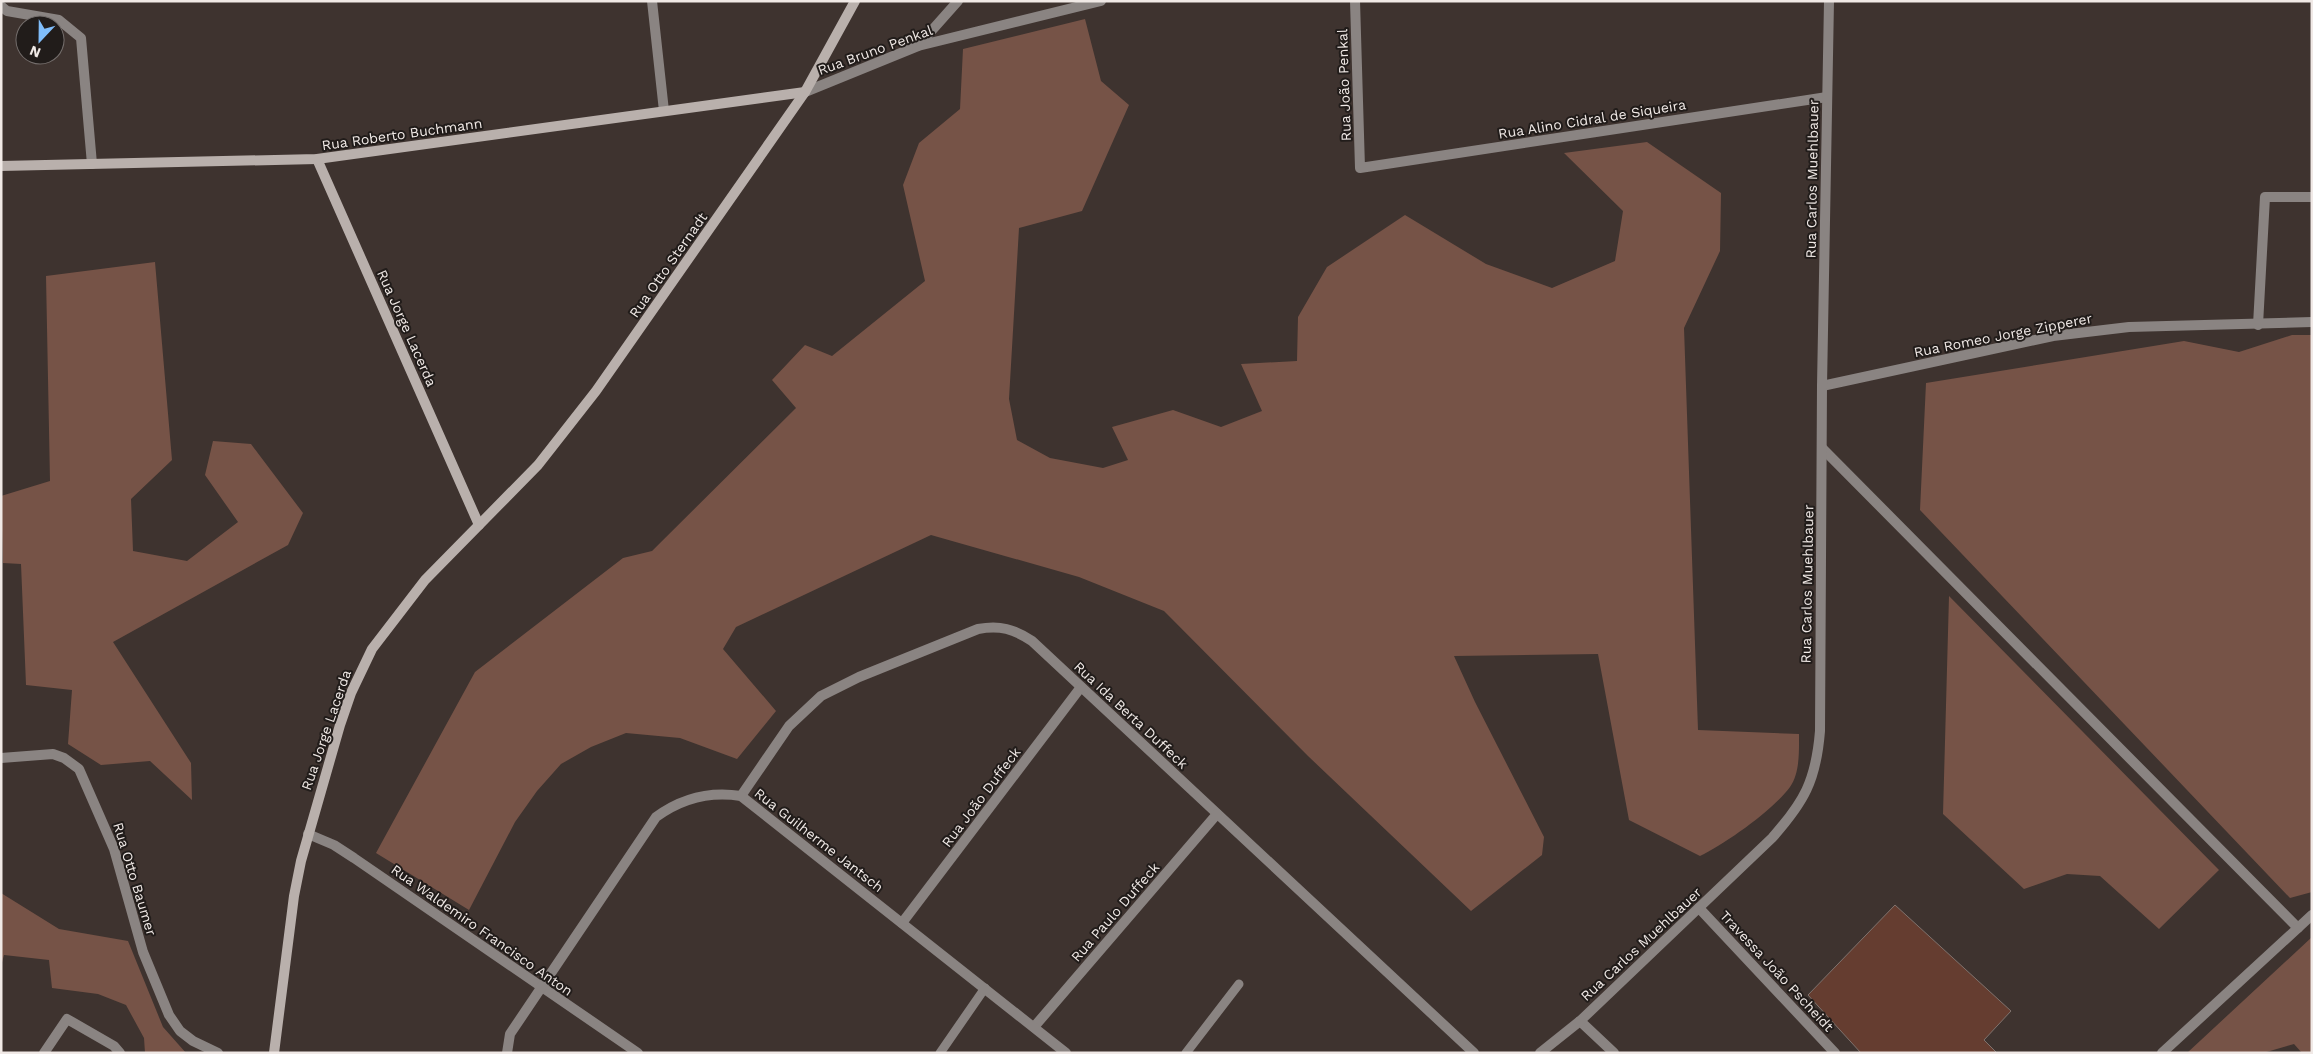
<svg xmlns="http://www.w3.org/2000/svg" width="2313" height="1054" font-family="'Work Sans',sans-serif">
  <style>
    .green { fill: #765347 }
    .building { fill: #653d30; stroke: #7f726d }
    .lines { fill: none; stroke-linecap: round; stroke-linejoin: round }
    .lane { stroke: #8a8482; stroke-width: 9 }
    .street { stroke: #8a8482; stroke-width: 10 }
    .secondary { stroke: #b9b0ac; stroke-width: 10 }
    .labels { text-anchor: middle; stroke-width: 4; stroke-linejoin: round; paint-order: stroke }
    .street-label { font-size: 14px; fill: #f0e9e6; stroke: #211c1a }
  </style>
  <rect width="100%" height="100%" fill="#3e332f"/>
  <!-- green -->
  <g class="green">
    <path d="M1085,19l16,62 28,24 -47,106 -63,17 -10,171 8,41 33,18 53,10 25,-8 -16,-33 61,-17 48,17 41,-16 -21,-47 56,-3 1,-44 29,-50 78,-52 81,49 66,24 63,-27 8,-50 -59,-58 83,-11 74,51 -1,58 -36,77 14,402 101,4c0,17 1,39 -9,53 -17,23 -65,57 -90,69l-71,-36 -31,-166 -144,2 21,46 69,135 -2,18 -71,56 -163,-155 -144,-145 -85,-34 -148,-42 -195,92 -13,22 53,62 -39,48 -57,-21 -54,-5 -35,14 -30,17 -24,27 -22,31 -46,88 -93,-57 99,-181 148,-114 29,-7 144,-143 -24,-28 33,-35 27,11 93,-75 -22,-96 16,-42 41,-34 3,-60z"/>
    <path d="M155,262l17,198 -41,39 2,52 54,10 51,-39 -33,-47 8,-34 38,3 52,69 -15,32 -175,97 78,121 1,37 -42,-39 -49,4 -33,-21 4,-54 -46,-5 -5,-121 -18,-1 -2,-67 49,-15 -4,-205z"/>
    <path d="M2292,335h20v557l-22,6 -370,-388 6,-127 258,-42 55,11z"/>
    <path d="M1949,596l270,274 -60,59 -59,-53 -33,-2 -43,15 -81,-75z"/>
    <path d="M1,893l58,36 69,12 35,86 23,26h-41l-1,-15 -18,-33 -28,-11 -46,-6 -3,-28 -45,-5 -3,11z"/>
    <path d="M2312,937v116h-10l-8,-9 -31,9h-76z"/>
  </g>
  <!-- building -->
  <path class="building" d="M1895,905l116,106 -27,29 13,13h-136l-53,-58z"/>
  <g class="lines">
    <!-- lane -->
    <g class="lane">
      <path d="M940,1053l45,-65"/>
      <path d="M1186,1053l53,-69"/>
    </g>
    <!-- street -->
    <g class="street">
      <path d="M652,1l12,110"/>
      <path d="M1355,1l5,167 467,-71"/>
      <path d="M1,6l6,5 52,9 22,18 11,126"/>
      <path d="M918,46l40,-45"/>
      <path d="M805,92l113,-46 183,-45"/>
      <path d="M2258,325l7,-128h47"/>
      <path d="M1822,386l231,-50 76,-9 183,-5"/>
      <path d="M1822,448l476,480"/>
      <path d="M1,758l52,-4 11,4 15,11 35,80 29,103 26,63 11,16 13,10 25,12"/>
      <path d="M741,796l48,-70 32,-30 38,-19 119,-48c22,-4 36,0 54,12l442,412"/>
      <path d="M308,834l26,11 20,13 284,195"/>
      <path d="M1699,908l136,145"/>
      <path d="M902,923l179,-236"/>
      <path d="M1580,1021l34,32"/>
      <path d="M1034,1027l183,-213"/>
      <path d="M44,1053l23,-34 47,27 6,7"/>
      <path d="M507,1053l3,-19 146,-217c26,-19 54,-26 85,-21l325,257"/>
      <path d="M1540,1053l40,-32 192,-183c32,-36 44,-57 48,-107l2,-345 7,-385"/>
      <path d="M2162,1053l150,-138"/>
    </g>
    <!-- secondary -->
    <g class="secondary">
      <path d="M317,159l162,366"/>
      <path d="M1,166l316,-7 488,-67"/>
      <path d="M274,1053l20,-157 7,-35 39,-136 11,-32 21,-44 53,-69 113,-115 58,-74 209,-299 50,-91"/>
    </g>
  </g>
  <g class="labels">
    <!-- street labels -->
    <g class="street-label">
      <text transform="translate(875 50) rotate(-20)" y="5">Rua Bruno Penkal</text>
      <text transform="translate(1344 85) rotate(-92)" y="5">Rua João Penkal</text>
      <text transform="translate(1592 119) rotate(-9)" y="5">Rua Alino Cidral de Siqueira</text>
      <text transform="translate(402 134) rotate(-8)" y="5">Rua Roberto Buchmann</text>
      <text transform="translate(1812 179) rotate(-89)" y="5">Rua Carlos Muehlbauer</text>
      <text transform="translate(668 265) rotate(-55)" y="5">Rua Otto Sternadt</text>
      <text transform="translate(407 328) rotate(66)" y="5">Rua Jorge Lacerda</text>
      <text transform="translate(2003 335) rotate(-11)" y="5">Rua Romeo Jorge Zipperer</text>
      <text transform="translate(1807 584) rotate(-89)" y="5">Rua Carlos Muehlbauer</text>
      <text transform="translate(1131 715) rotate(43)" y="5">Rua Ida Berta Duffeck</text>
      <text transform="translate(326 730) rotate(-71)" y="5">Rua Jorge Lacerda</text>
      <text transform="translate(981 797) rotate(-53)" y="5">Rua João Duffeck</text>
      <text transform="translate(819 840) rotate(38)" y="5">Rua Guilherme Jantsch</text>
      <text transform="translate(135 879) rotate(73)" y="5">Rua Otto Baumer</text>
      <text transform="translate(1115 912) rotate(-49)" y="5">Rua Paulo Duffeck</text>
      <text transform="translate(482 930) rotate(35)" y="5">Rua Waldemiro Francisco Anton</text>
      <text transform="translate(1641 944) rotate(-43)" y="5">Rua Carlos Muehlbauer</text>
      <text transform="translate(1777 971) rotate(47)" y="5">Travessa João Pscheidt</text>
    </g>
  </g>
  <!-- border -->
  <rect width="2313" height="1054" fill="none" stroke="#f0e9e6" stroke-width="5"/>
  <!-- north arrow -->
  <g transform="translate(40 40) rotate(202)"><circle r="24" fill="#211c1a" stroke="#746e6c"/>
  <path d="M0-4L9 19L0 12L-9 19Z" fill="#80bdfa"/>
  <text y="-8" font-size="14" font-weight="bold" text-anchor="middle" fill="#f0e9e6">N</text>
  </g>
</svg>
